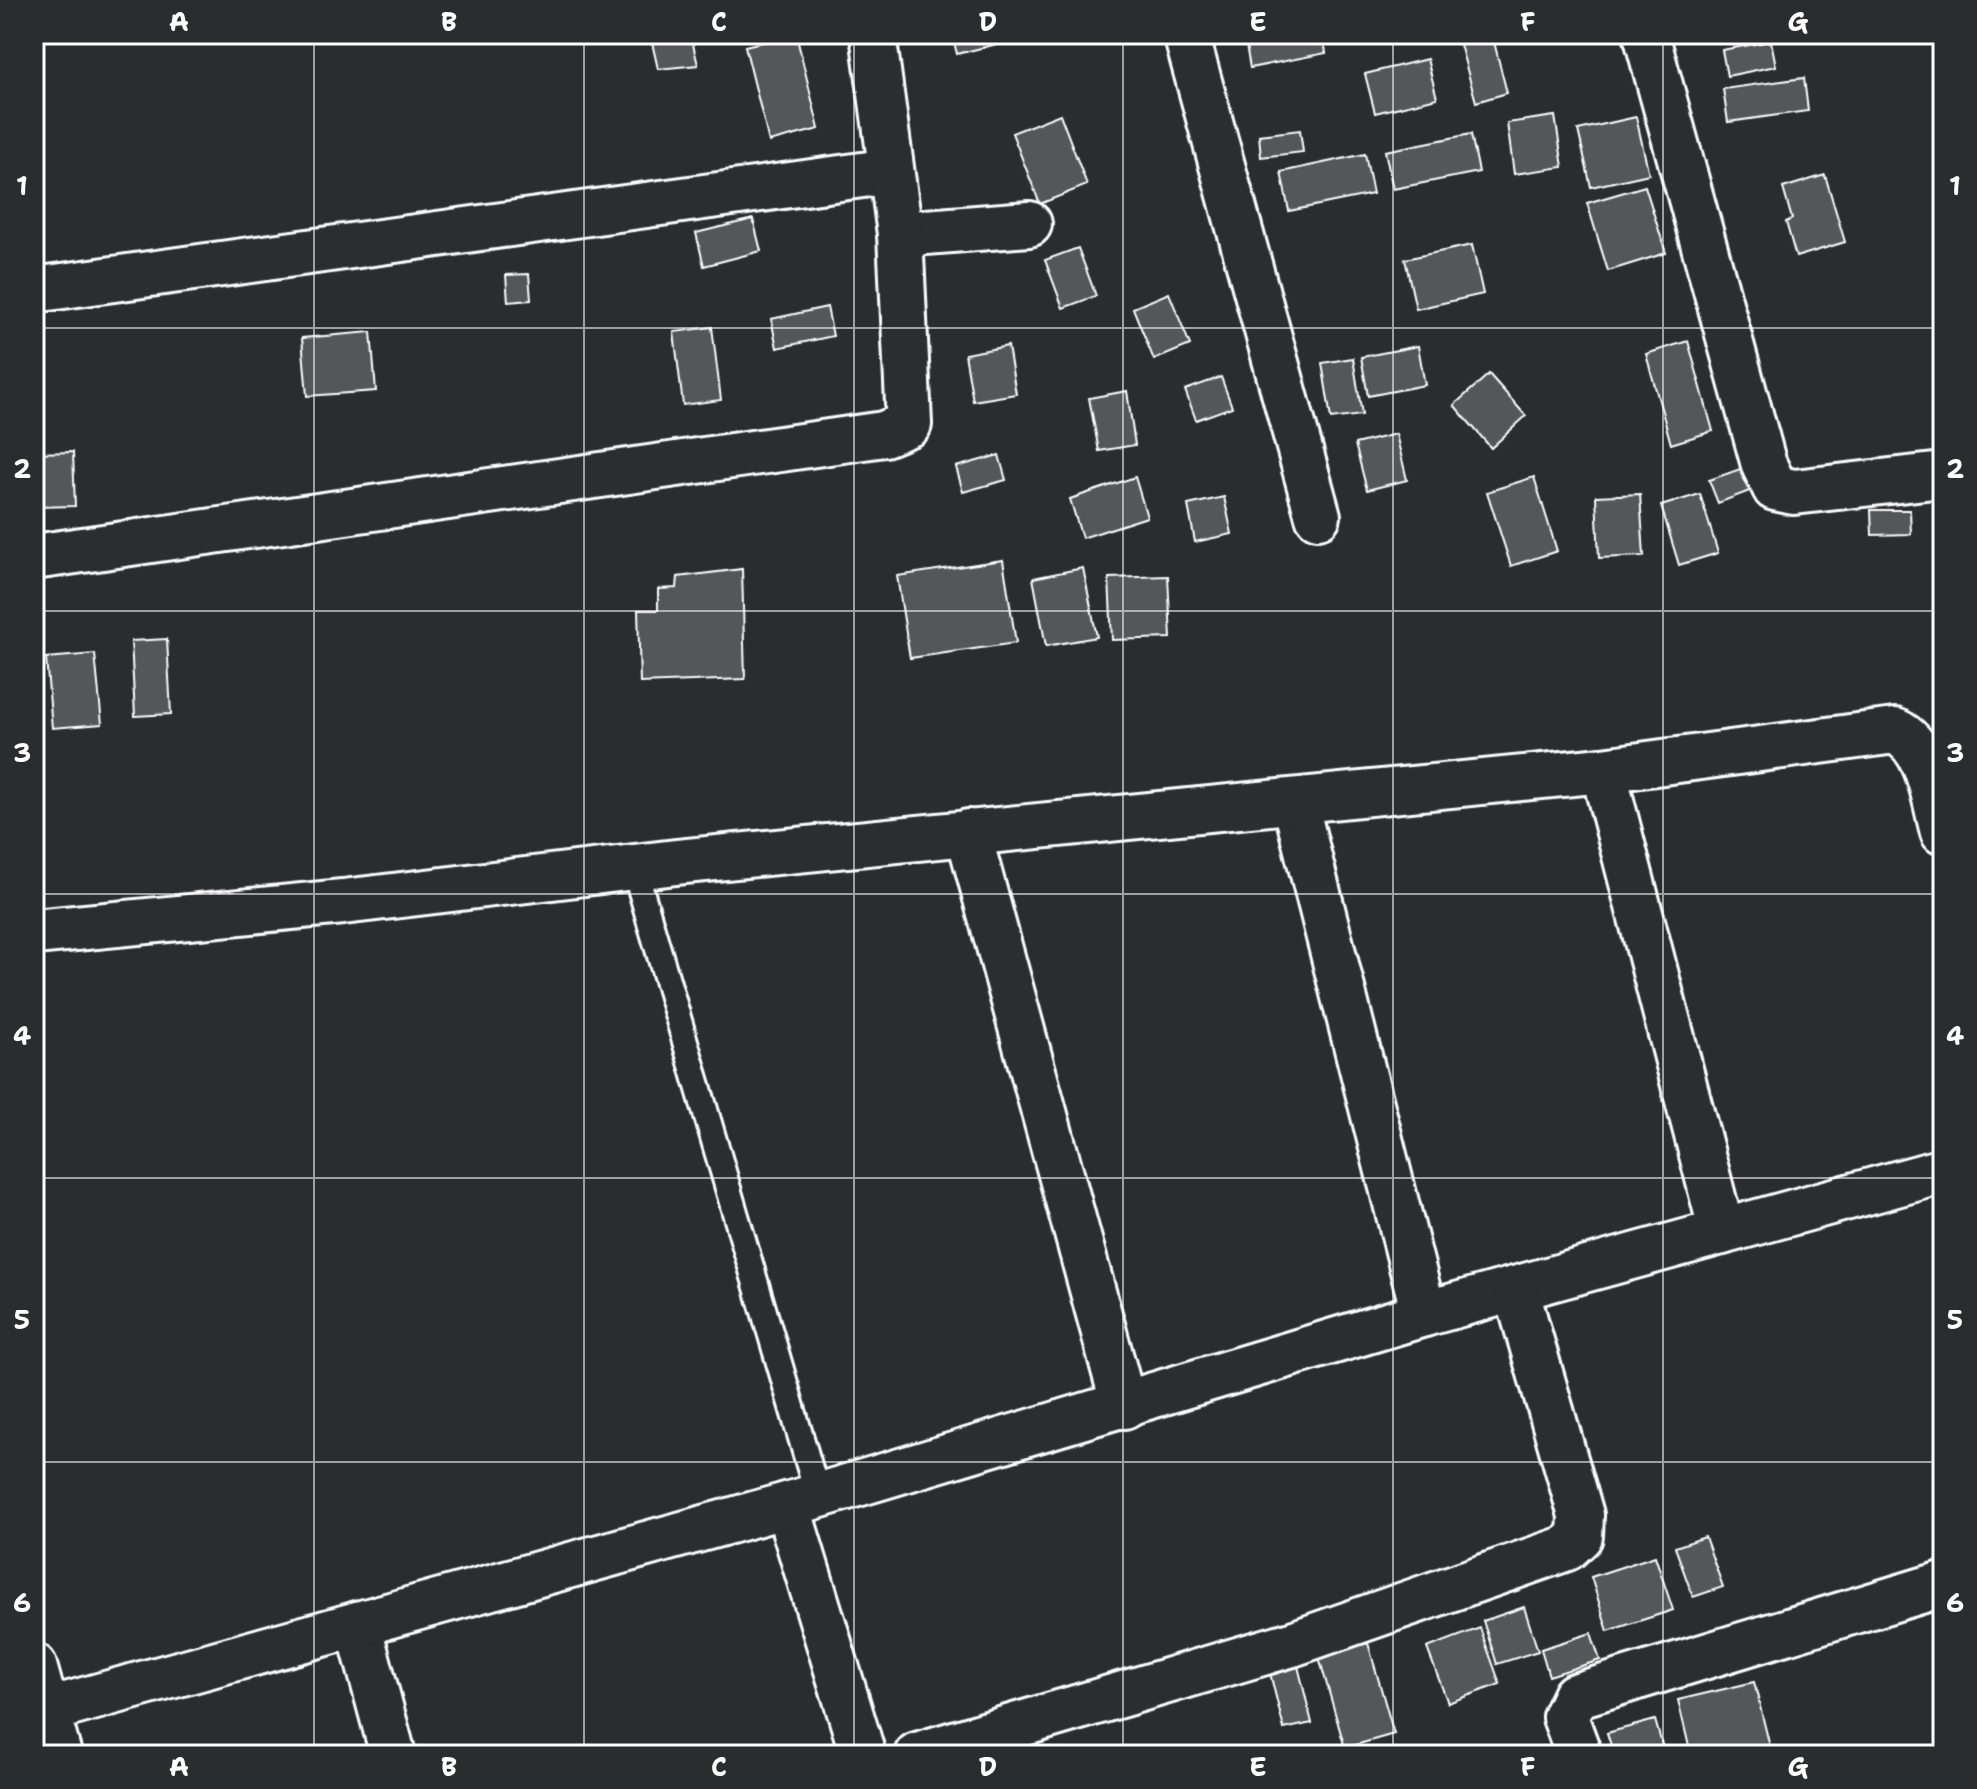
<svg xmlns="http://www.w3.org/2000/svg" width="1977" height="1789" font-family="'Shantell Sans',sans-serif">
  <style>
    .building { fill: #555758; stroke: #fff; stroke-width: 2 }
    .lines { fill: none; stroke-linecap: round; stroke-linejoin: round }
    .lane-casing { stroke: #fff; stroke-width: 30 }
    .street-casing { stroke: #fff; stroke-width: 50 }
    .lane { stroke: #2a2d2e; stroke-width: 24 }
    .street { stroke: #2a2d2e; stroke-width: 44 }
    .grid { fill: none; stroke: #fff; stroke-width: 2; stroke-opacity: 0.55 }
    .neatline { fill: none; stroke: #fff; stroke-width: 3 }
    .grid-label { font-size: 26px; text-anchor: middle; font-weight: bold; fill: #fff }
  </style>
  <rect width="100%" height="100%" fill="#2a2d2e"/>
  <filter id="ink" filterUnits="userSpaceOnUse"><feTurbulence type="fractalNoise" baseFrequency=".0125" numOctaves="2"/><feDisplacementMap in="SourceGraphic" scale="16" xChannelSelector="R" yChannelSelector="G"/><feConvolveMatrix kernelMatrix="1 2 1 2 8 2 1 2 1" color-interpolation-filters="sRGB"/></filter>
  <g filter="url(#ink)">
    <!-- building -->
    <g class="building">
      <path d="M650,34h52l-11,2 7,29 -40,4z"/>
      <path d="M796,34l23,95 -50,13 -24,-96z"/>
      <path d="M952,34h80l1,1 -76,19z"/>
      <path d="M1244,34h79l3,19 -76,15z"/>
      <path d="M1492,34l15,59 -31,9 -17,-61z"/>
      <path d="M1771,41l5,25 -49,10 -5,-26z"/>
      <path d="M1427,59l10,39 -62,15 -10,-39z"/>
      <path d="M1804,78l4,33 -80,11 -5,-33z"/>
      <path d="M1060,114l27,71 -47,19 -28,-71z"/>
      <path d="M1555,116l8,51 -49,7 -7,-51z"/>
      <path d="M1636,117l13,57 -58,13 -13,-57z"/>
      <path d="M1300,130l3,22 -42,5 -2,-22z"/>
      <path d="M1471,134l8,38 -86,17 -8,-38z"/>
      <path d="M1365,154l8,40 -84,17 -8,-39z"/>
      <path d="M1825,175l20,67 -49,15 -10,-35 6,-3 -9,-31z"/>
      <path d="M1645,186l21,67 -58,18 -21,-68z"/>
      <path d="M753,219l8,32 -57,15 -8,-33z"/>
      <path d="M1472,245l11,49 -67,15 -11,-50z"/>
      <path d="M1078,248l18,48 -33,12 -18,-48z"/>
      <path d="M529,274l2,26 -23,2 -2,-27z"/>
      <path d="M1169,293l21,52 -36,15 -21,-52z"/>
      <path d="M827,307l6,29 -56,12 -6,-29z"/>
      <path d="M712,327l9,73 -38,5 -9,-73z"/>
      <path d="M371,332l5,59 -69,5 -5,-58z"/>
      <path d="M1688,341l25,90 -42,13 -25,-90z"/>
      <path d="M1008,346l8,48 -43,7 -8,-47z"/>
      <path d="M1418,346l7,39 -57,11 -7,-39z"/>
      <path d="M1353,358l9,57 -31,4 -9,-56z"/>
      <path d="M1489,374l37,42 -35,32 -37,-43z"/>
      <path d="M1221,377l11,30 -36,13 -11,-30z"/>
      <path d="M1127,391l8,54 -36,6 -10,-53z"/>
      <path d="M1396,434l11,46 -40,10 -12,-46z"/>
      <path d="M73,452l2,54 -41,1v-54z"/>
      <path d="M999,455l7,25 -43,12 -7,-25z"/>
      <path d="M1746,467l9,22 -37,14 -9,-23z"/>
      <path d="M1135,477l12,40 -65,21 -12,-39z"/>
      <path d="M1534,477l23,74 -46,15 -24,-74z"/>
      <path d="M1640,494l4,62 -45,2 -3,-62z"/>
      <path d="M1700,494l18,59 -39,12 -18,-59z"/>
      <path d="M1224,497l8,37 -37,8 -7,-37z"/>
      <path d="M1871,510h39l1,24 -39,1z"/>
      <path d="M1003,560l13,83 -106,15 -13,-82z"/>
      <path d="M1083,568l14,69 -51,9 -13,-68z"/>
      <path d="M742,569l3,110 -105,4 -2,-73h20v-21l19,-1 1,-11z"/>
      <path d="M1168,576l3,62 -59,2 -3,-62z"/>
      <path d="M167,639l4,75 -36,2 -4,-75z"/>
      <path d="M95,654l7,70 -50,4 -6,-70z"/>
      <path d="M1705,1537l18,50 -30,10 -18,-50z"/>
      <path d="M1655,1556l18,54 -65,21 -17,-54z"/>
      <path d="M1524,1607l14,44 -41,13 -14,-43z"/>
      <path d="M1480,1628l20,56 -52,19 -21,-55z"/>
      <path d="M1591,1633l9,27 -51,16 -8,-27z"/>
      <path d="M1368,1643l26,91 -49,14 -26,-91z"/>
      <path d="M1297,1662l15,61 -28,6 -15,-60z"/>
      <path d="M1754,1682l18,73h-81l-13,-55z"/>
      <path d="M1655,1720l10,35h-51l-7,-22z"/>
    </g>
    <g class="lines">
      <!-- lane casing -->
      <g class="lane-casing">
        <path id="lane" d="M634,867l184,629"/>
      </g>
      <!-- street casing -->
      <g class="street-casing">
        <g id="street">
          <path d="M1186,34l132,482"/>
          <path d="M1646,34l118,431 11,23 19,4 149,-17"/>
          <path d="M900,234l129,-10"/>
          <path d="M34,290l857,-119"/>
          <path d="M34,557l850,-123 25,-10 -9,-190 -27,-200"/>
          <path d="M1603,770l119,462"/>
          <path d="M1295,802l129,512"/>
          <path d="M968,832l156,574"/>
          <path d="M34,932l309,-30 333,-40 927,-92 292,-39c34,15 39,68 48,101"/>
          <path d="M787,1505l76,250"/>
          <path d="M358,1624l35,131"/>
          <path d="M34,1666l25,89"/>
          <path d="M34,1714l753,-209 637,-191 519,-143"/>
          <path d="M917,1755l375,-111 275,-96 13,-12 1,-21 -65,-226"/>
          <path d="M1579,1755l-14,-38 10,-21 368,-112"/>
        </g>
      </g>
      <!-- lane -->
      <use href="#lane" class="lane"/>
      <!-- street -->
      <use href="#street" class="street"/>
    </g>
  </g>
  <!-- grid -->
  <path class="grid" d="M314,34v1721M584,34v1721M854,34v1721M1123,34v1721M1393,34v1721M1663,34v1721M34,328h1909M34,611h1909M34,894h1909M34,1178h1909M34,1462h1909"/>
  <!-- margin -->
  <rect width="1977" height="1789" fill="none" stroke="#2a2d2e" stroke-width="88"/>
  <rect x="44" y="44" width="1889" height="1701" class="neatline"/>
  <g class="grid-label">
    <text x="179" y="31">A</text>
    <text x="449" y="31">B</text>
    <text x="719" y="31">C</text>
    <text x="988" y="31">D</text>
    <text x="1258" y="31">E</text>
    <text x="1528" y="31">F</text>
    <text x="1798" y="31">G</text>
    <text x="22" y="195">1</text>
    <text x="1955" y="195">1</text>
    <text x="22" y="478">2</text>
    <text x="1955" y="478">2</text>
    <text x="22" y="762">3</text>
    <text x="1955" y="762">3</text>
    <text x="22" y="1045">4</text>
    <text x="1955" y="1045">4</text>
    <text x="22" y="1329">5</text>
    <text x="1955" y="1329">5</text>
    <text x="22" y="1612">6</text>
    <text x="1955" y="1612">6</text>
    <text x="179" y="1776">A</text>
    <text x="449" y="1776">B</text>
    <text x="719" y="1776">C</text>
    <text x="988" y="1776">D</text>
    <text x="1258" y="1776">E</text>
    <text x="1528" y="1776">F</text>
    <text x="1798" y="1776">G</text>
  </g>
</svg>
